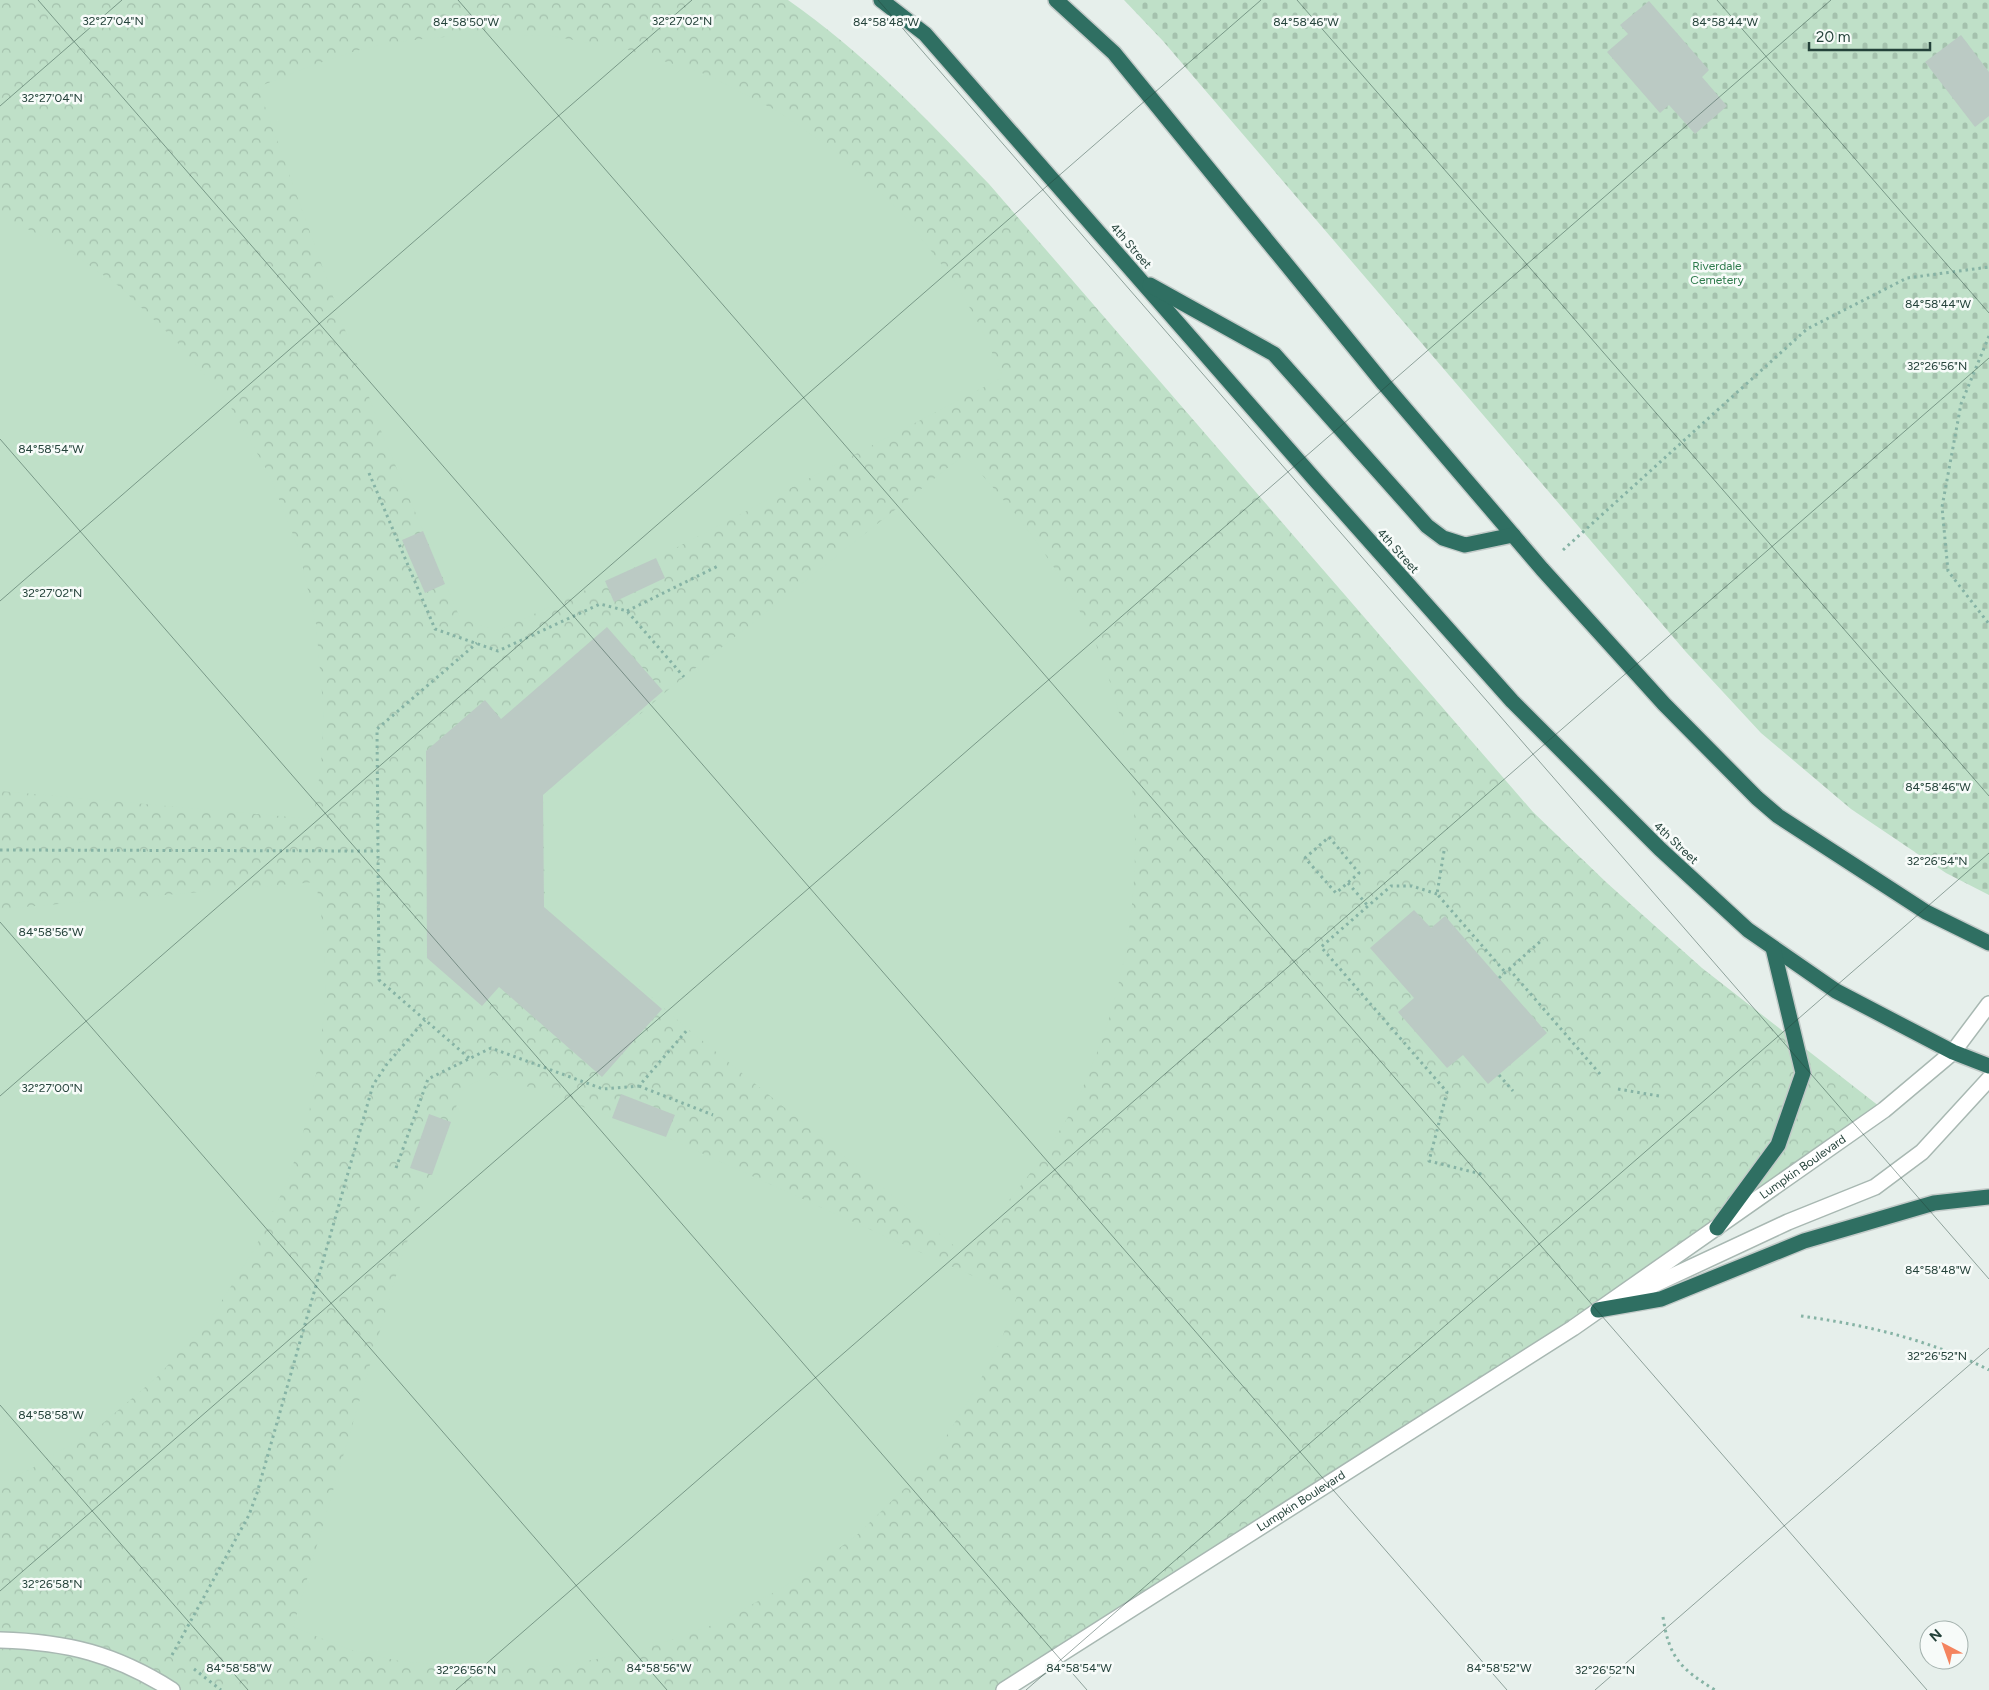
<svg xmlns="http://www.w3.org/2000/svg" width="1989" height="1690" font-family="Figtree,sans-serif">
  <style>
    .forest { fill: url(#forest-crowns) }
    .cemetery { fill: url(#cemetery-stones) }
    .garden { fill: #bfe0c8 }
    .building { fill: #bbcac4 }
    .lines { fill: none; stroke-linecap: round; stroke-linejoin: round }
    .lane-casing { stroke: #a8b8b2; stroke-width: 18 }
    .street-casing { stroke: #a8b8b2; stroke-width: 18 }
    .highway-casing { stroke: #c2cac8; stroke-width: 18 }
    .path { stroke: #86b3a5; stroke-width: 3; stroke-dasharray: 2.5 4; stroke-linecap: butt }
    .lane { stroke: #fff; stroke-width: 15 }
    .street { stroke: #fff; stroke-width: 15 }
    .highway { stroke: #2f6f62; stroke-width: 15 }
    .ticks { fill: none; stroke: #24423a; stroke-width: 1; stroke-opacity: 0.45 }
    .labels { text-anchor: middle; stroke-width: 5; stroke-linejoin: round; paint-order: stroke }
    .street-label { font-size: 12px; fill: #24423a; stroke: #f7fbf9 }
    .park-label { font-size: 12px; fill: #2d7a4b; stroke: #f7fbf9 }
    .ticks-label { font-size: 12px; text-anchor: middle; fill: #24423a; stroke: #f7fbf9; stroke-width: 5; stroke-linejoin: round; paint-order: stroke }
  </style>
  <defs>
    <pattern id="forest-crowns" width="20" height="18" patternUnits="userSpaceOnUse" patternTransform="scale(1.25)"><rect width="20" height="18" fill="#bfe0c8"/><path d="M2 6a3 3 0 1 1 6 0M12 15a3 3 0 1 1 6 0" fill="none" stroke="#a4c1ad"/></pattern>
    <pattern id="cemetery-stones" width="16" height="16" patternUnits="userSpaceOnUse" patternTransform="scale(1.25)"><rect width="16" height="16" fill="#bfe0c8"/><path d="M2 7V4a2 2 0 0 1 4 0v3zM10 15v-3a2 2 0 0 1 4 0v3z" fill="#a4c1ad"/></pattern>
  </defs>
  <rect width="100%" height="100%" fill="#e6efeb"/>
  <!-- forest -->
  <path class="forest" d="M0,0h788c75,52 138,118 201,184l544,628 74,71 95,85 182,142 -311,218 -569,362h-1004z"/>
  <!-- cemetery -->
  <path class="cemetery" d="M1124,0h865v895l-43,-22 -95,-64 -90,-76 -75,-81 -523,-611z"/>
  <!-- garden -->
  <g class="garden">
    <path d="M484,34l68,2 76,14 80,25 71,37 64,45 57,54 56,72 25,45 22,49 -335,175 -171,79 -37,-13 -77,-182 -125,-349c35,-14 69,-28 105,-38 39,-10 81,-12 121,-15z"/>
    <path d="M0,215l65,33 55,39 56,54 53,63 40,70 29,73 18,77 8,91 -3,51 -8,53 -313,-28z"/>
    <path d="M964,455c46,50 90,104 121,166 68,134 64,312 5,449 -5,12 -10,25 -16,37 -31,53 -69,101 -111,146l-275,-224 -143,-125 -2,-106 125,-108z"/>
    <path d="M316,882l8,52 2,59 -6,59 -11,61 -20,65 -34,70 -44,70 -55,60 -60,51 -67,41 -29,13v-574z"/>
    <path d="M493,1074l173,63 351,159 -15,42 -27,52 -31,50 -39,48 -48,47 -63,46 -73,41 -76,27 -77,16 -78,4 -91,-8 -51,-12 -55,-22 108,-368 62,-171z"/>
  </g>
  <!-- building -->
  <g class="building">
    <path d="M1649,1l60,69 -7,7 25,29 -32,28 -26,-29 -9,8 -53,-61 21,-18 -8,-9z"/>
    <path d="M1961,35l28,37v44l-14,11 -50,-65z"/>
    <path d="M423,531l22,53 -20,9 -23,-53z"/>
    <path d="M656,558l9,20 -51,24 -9,-21z"/>
    <path d="M607,627l56,64 -120,104 1,112 118,102 -60,68 -103,-90 -17,19 -55,-48 -1,-207 59,-51 16,19z"/>
    <path d="M1414,910l17,18 14,-12 102,117 -59,51 -25,-29 -16,13 -49,-56 16,-14 -44,-50z"/>
    <path d="M621,1094l54,21 -9,22 -54,-19z"/>
    <path d="M429,1114l22,8 -19,53 -22,-7z"/>
  </g>
  <g class="lines">
    <!-- lane casing -->
    <g class="lane-casing">
      <path id="lane" d="M0,1640c68,2 115,14 172,50"/>
    </g>
    <!-- street casing -->
    <g class="street-casing">
      <g id="street">
        <path d="M1636,1293l152,-71 87,-35 47,-35 67,-73"/>
        <path id="s1" d="M1004,1690l569,-362 311,-218 69,-58 36,-48"/>
      </g>
    </g>
    <!-- highway casing -->
    <g class="highway-casing">
      <g id="highway">
        <path d="M881,0l44,34 392,448 195,219 148,148 88,81 88,61 117,61 36,14"/>
        <path d="M1056,0l58,53 270,331 158,185 122,135 93,94 21,18 148,96 63,31"/>
        <path d="M1150,285l124,69 153,172 16,12 22,7 48,-10"/>
        <path d="M1717,1228l61,-83 25,-72 -30,-125"/>
        <path d="M1598,1310l63,-11 143,-58 130,-38 55,-6"/>
      </g>
    </g>
    <!-- path -->
    <g class="path">
      <path d="M1989,336l-28,68 -19,103 6,64 41,53"/>
      <path d="M369,473l66,156 63,22 102,-47 27,7 57,66"/>
      <path d="M1563,550l244,-221 100,-51 82,-11"/>
      <path d="M627,611l91,-45"/>
      <path d="M1329,837l30,36 -23,20 -31,-35z"/>
      <path d="M0,850l378,1"/>
      <path d="M1444,851l-7,43 68,78"/>
      <path d="M1348,883l20,23"/>
      <path d="M1437,894l-25,-8h-21l-70,61 126,145 -18,69 56,14"/>
      <path d="M1509,969l91,105"/>
      <path d="M1499,978l44,-39"/>
      <path d="M469,1058l-90,-78 -2,-251 100,-86"/>
      <path d="M1499,1075l14,16"/>
      <path d="M639,1086l74,29"/>
      <path d="M1618,1089l41,7"/>
      <path d="M396,1168l32,-89 63,-31 112,41 36,-3 49,-57"/>
      <path d="M1801,1316c66,9 129,24 188,54"/>
      <path d="M1663,1617c6,41 18,52 52,73"/>
      <path d="M172,1655l77,-140 8,-22 116,-408 14,-21 38,-44"/>
      <path d="M194,1669l27,21"/>
    </g>
    <!-- lane -->
    <use href="#lane" class="lane"/>
    <!-- street -->
    <use href="#street" class="street"/>
    <!-- highway -->
    <use href="#highway" class="highway"/>
  </g>
  <!-- ticks -->
  <path class="ticks" d="M38,0l1469,1690M458,0l1469,1690M878,0l1111,1279M1297,0l692,796M1717,0l272,313M0,106l122,-106M0,439l1087,1251M0,601l692,-601M0,922l667,768M0,1096l1261,-1096M0,1405l248,285M0,1591l1831,-1591M456,1690l1533,-1332M1026,1690l963,-837M1595,1690l394,-342"/>
  <g class="labels">
    <!-- street labels -->
    <g class="street-label">
      <text transform="translate(1131 246) rotate(49)" y="4">4th Street</text>
      <text transform="translate(1398 551) rotate(48)" y="4">4th Street</text>
      <text transform="translate(1676 843) rotate(43)" y="4">4th Street</text>
      <text dy="4" stroke="none"><textPath href="#s1" startOffset="955">Lumpkin Boulevard</textPath></text>
      <text dy="4" stroke="none"><textPath href="#s1" startOffset="352">Lumpkin Boulevard</textPath></text>
    </g>
    <!-- park labels -->
    <g class="park-label">
      <text x="1717" y="270">Riverdale<tspan x="1717" dy="14">Cemetery</tspan></text>
    </g>
  </g>
  <g class="ticks-label">
    <text x="682" y="25">32°27'02"N</text>
    <text x="113" y="25">32°27'04"N</text>
    <text x="466" y="26">84°58'50"W</text>
    <text x="1306" y="26">84°58'46"W</text>
    <text x="886" y="26">84°58'48"W</text>
    <text x="1725" y="26">84°58'44"W</text>
    <text x="52" y="102">32°27'04"N</text>
    <text x="1938" y="308">84°58'44"W</text>
    <text x="1937" y="370">32°26'56"N</text>
    <text x="51" y="453">84°58'54"W</text>
    <text x="52" y="597">32°27'02"N</text>
    <text x="1938" y="791">84°58'46"W</text>
    <text x="1937" y="865">32°26'54"N</text>
    <text x="51" y="936">84°58'56"W</text>
    <text x="52" y="1092">32°27'00"N</text>
    <text x="1938" y="1274">84°58'48"W</text>
    <text x="1937" y="1360">32°26'52"N</text>
    <text x="51" y="1419">84°58'58"W</text>
    <text x="52" y="1588">32°26'58"N</text>
    <text x="239" y="1672">84°58'58"W</text>
    <text x="659" y="1672">84°58'56"W</text>
    <text x="1079" y="1672">84°58'54"W</text>
    <text x="1499" y="1672">84°58'52"W</text>
    <text x="466" y="1674">32°26'56"N</text>
    <text x="1605" y="1674">32°26'52"N</text>
  </g>
  <!-- north arrow -->
  <g transform="translate(1944 1645) rotate(319)"><circle r="24" fill="#f7fbf9" stroke="#a3b1ad"/>
  <path d="M0-4L9 19L0 12L-9 19Z" fill="#f4845f"/>
  <text y="-8" font-size="14" font-weight="bold" text-anchor="middle" fill="#24423a">N</text>
  </g>
  <!-- scale -->
  <path d="M1809 42v8h121v-8" fill="none" stroke="#24423a" stroke-width="2.5"/>
  <text x="1816" y="42" font-size="15" fill="#24423a" stroke="#f7fbf9" stroke-width="4" paint-order="stroke">20 m</text>
</svg>
